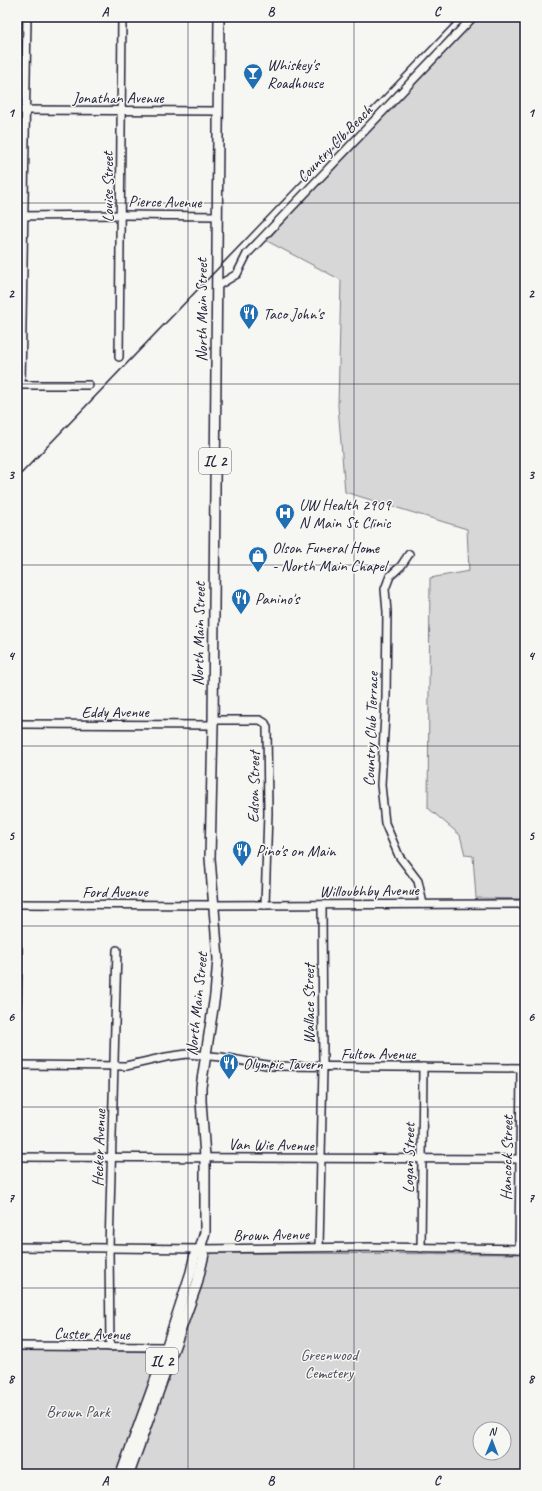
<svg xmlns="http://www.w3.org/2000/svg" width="542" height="1491" font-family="Caveat,sans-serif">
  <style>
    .green { fill: #d7d7d7; stroke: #7c7c89; fill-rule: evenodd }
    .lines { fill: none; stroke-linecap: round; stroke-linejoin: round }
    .minor-casing { stroke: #22223b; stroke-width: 10 }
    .major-casing { stroke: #22223b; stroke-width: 12 }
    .minor { stroke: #f6f6f2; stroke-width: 7 }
    .major { stroke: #f6f6f2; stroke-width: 9 }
    .rail { stroke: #22223b; stroke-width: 1.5 }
    .grid { fill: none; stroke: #22223b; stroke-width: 1; stroke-opacity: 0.55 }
    .labels { text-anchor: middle; stroke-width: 3; stroke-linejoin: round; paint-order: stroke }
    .shield { fill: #f6f6f2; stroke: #626272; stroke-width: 1 }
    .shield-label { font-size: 15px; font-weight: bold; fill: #22223b }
    .poi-label { font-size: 16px; fill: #22223b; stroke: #f6f6f2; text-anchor: start }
    .street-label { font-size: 16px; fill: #22223b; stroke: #f6f6f2 }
    .park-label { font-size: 16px; fill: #4f4f62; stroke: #f6f6f2 }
    .neatline { fill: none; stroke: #22223b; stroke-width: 1.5 }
    .grid-label { font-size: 13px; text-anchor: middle; font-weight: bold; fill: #22223b }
  </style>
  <rect width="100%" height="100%" fill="#f6f6f2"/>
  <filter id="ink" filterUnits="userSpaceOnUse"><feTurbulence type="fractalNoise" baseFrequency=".025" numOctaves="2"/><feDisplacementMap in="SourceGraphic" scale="8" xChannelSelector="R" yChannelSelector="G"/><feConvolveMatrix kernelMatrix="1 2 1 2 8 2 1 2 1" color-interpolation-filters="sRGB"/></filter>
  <g filter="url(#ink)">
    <!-- green -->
    <g class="green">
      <path d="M476,17h49v882l-49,-1 -3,-42 -8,-1 -5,-20 -32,-27 2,-230 39,-7 -2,-42 -122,-37 -7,-86 3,-126 -74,-39 21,-25z"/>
      <path d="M213,1253l312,1v220h-393l76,-217zM480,1429h24v24h-24z"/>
      <path d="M19,1349l144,3 -42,122h-104v-124z"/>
    </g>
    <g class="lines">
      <!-- minor casing -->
      <g class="minor-casing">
        <g id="minor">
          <path d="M17,110l201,1"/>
          <path d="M17,216l104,-1 96,1"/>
          <path d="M217,286l20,-12 10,-20 226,-237"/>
          <path d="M119,357l3,-340"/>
          <path d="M17,385h72"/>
          <path d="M21,385l6,-368"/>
          <path d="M409,554l-8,12 -11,10 -5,13 2,23 -1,86 -5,87 4,38 14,33 19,25 5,23"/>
          <path d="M213,720h47l5,3 2,4 1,86 -3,92"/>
          <path d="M17,724l196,1"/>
          <path d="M17,904l196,1 312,-1"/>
          <path d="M17,1006l1,-57"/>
          <path d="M17,1065l109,1 40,-9 21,-3 34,3 51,9 253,2"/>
          <path d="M17,1157l508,2"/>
          <path d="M17,1247l183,2 171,-2 154,2"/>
          <path d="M319,1247l4,-180 -1,-162"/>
          <path d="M421,1248l2,-181"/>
          <path d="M519,1249l2,-181"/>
          <path d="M17,1346l150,1"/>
          <path d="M110,1347l-1,-99 8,-298"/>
        </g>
      </g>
      <!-- major casing -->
      <g class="major-casing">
        <g id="major">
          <path d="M121,1474l39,-107 31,-95 4,-18 5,-5 5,-17v-75l-4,-56v-14l14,-92 3,-36 -8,-101 3,-133 6,-708"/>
          <path d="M129,1474l68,-190 7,-30 -4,-5"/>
        </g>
      </g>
      <!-- minor -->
      <use href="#minor" class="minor"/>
      <!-- major -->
      <use href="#major" class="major"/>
      <!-- rail -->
      <path class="rail" d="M17,478l442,-461"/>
    </g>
  </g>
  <!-- grid -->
  <path class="grid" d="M188,17v1457M354,17v1457M17,203h508M17,384h508M17,565h508M17,746h508M17,926h508M17,1107h508M17,1288h508"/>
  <!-- icons -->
  <defs>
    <g id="bar-pin" transform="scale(1)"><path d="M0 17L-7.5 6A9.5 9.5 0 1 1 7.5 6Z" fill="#1f6fb2" stroke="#f6f6f2"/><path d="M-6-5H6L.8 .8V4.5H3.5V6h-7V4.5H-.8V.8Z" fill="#fff"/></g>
    <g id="restaurant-pin" transform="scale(1)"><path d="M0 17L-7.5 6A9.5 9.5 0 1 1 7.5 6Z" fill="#1f6fb2" stroke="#f6f6f2"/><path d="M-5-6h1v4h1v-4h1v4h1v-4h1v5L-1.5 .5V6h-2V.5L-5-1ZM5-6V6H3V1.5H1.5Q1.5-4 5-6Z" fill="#fff"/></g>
    <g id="hospital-pin" transform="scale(1)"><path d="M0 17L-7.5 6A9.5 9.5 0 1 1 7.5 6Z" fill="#1f6fb2" stroke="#f6f6f2"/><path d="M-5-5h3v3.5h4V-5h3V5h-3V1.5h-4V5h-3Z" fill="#fff"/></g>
    <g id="shop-pin" transform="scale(1)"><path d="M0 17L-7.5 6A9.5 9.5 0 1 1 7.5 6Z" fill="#1f6fb2" stroke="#f6f6f2"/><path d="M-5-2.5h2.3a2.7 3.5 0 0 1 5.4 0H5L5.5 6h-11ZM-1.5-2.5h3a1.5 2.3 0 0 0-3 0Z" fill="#fff"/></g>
  </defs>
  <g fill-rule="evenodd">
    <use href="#bar-pin" x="253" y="73"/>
    <use href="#restaurant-pin" x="249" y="313"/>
    <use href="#hospital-pin" x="285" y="513"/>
    <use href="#shop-pin" x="258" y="556"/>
    <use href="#restaurant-pin" x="241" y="598"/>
    <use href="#restaurant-pin" x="242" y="850"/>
    <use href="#restaurant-pin" x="229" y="1063"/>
  </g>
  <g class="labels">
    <!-- shield labels -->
    <g class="shield">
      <rect x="199" y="448" width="32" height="26" rx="3"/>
      <rect x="146" y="1348" width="32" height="26" rx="3"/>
    </g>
    <g class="shield-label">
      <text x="215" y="466">IL 2</text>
      <text x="162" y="1366">IL 2</text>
    </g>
    <!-- poi labels -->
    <g class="poi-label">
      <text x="267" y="70">Whiskey's<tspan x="267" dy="18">Roadhouse</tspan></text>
      <text x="263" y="319">Taco John's</text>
      <text x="299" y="510">UW Health 2909<tspan x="299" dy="18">N Main St Clinic</tspan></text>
      <text x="272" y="553">Olson Funeral Home<tspan x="272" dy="18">- North Main Chapel</tspan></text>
      <text x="255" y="604">Panino's</text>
      <text x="256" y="856">Pino's on Main</text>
      <text x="243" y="1069">Olympic Tavern</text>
    </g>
    <!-- street labels -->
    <g class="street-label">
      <text x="118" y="103">Jonathan Avenue</text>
      <text transform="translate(334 143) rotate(-46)" y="6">Country Clb Beach</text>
      <text transform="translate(107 187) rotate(-90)" y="6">Louise Street</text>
      <text transform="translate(165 201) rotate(1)" y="6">Pierce Avenue</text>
      <text transform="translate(201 310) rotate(-90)" y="6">North Main Street</text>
      <text transform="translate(198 634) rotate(-89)" y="6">North Main Street</text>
      <text x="115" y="717">Eddy Avenue</text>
      <text transform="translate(370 729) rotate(-88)" y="6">Country Club Terrace</text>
      <text transform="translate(253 787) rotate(-89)" y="6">Edson Street</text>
      <text transform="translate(369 890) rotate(-1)" y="6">Willoubhby Avenue</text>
      <text x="115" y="897">Ford Avenue</text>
      <text transform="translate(196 1004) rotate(-84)" y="6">North Main Street</text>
      <text transform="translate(308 1004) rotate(-90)" y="6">Wallace Street</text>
      <text x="378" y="1059">Fulton Avenue</text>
      <text transform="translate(271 1144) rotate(1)" y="6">Van Wie Avenue</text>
      <text transform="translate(98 1148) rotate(-88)" y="6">Hecker Avenue</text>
      <text transform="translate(408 1158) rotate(-89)" y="6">Logan Street</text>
      <text transform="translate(506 1158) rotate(-89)" y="6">Hancock Street</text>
      <text transform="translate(271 1234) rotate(-1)" y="6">Brown Avenue</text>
      <text transform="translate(92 1333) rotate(1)" y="6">Custer Avenue</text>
    </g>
    <!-- park labels -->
    <g class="park-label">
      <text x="329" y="1360">Greenwood<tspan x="329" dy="18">Cemetery</tspan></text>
      <text x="78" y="1417">Brown Park</text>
    </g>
  </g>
  <!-- margin -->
  <rect width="542" height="1491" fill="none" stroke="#f6f6f2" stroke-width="44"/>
  <!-- north arrow -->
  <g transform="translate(492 1441) rotate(1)"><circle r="19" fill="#f6f6f2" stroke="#a1a1a9"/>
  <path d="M0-3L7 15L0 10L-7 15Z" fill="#1f6fb2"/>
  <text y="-6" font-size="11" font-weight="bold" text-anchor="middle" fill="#22223b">N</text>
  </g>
  <rect x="22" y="22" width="498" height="1447" class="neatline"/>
  <g class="grid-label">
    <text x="105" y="16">A</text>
    <text x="271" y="16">B</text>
    <text x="437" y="16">C</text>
    <text x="11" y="117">1</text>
    <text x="531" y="117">1</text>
    <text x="11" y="298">2</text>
    <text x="531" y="298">2</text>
    <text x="11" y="479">3</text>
    <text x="531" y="479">3</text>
    <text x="11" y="660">4</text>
    <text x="531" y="660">4</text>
    <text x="11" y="840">5</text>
    <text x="531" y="840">5</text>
    <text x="11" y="1021">6</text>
    <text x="531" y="1021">6</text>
    <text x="11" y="1202">7</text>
    <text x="531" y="1202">7</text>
    <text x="11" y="1383">8</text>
    <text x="531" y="1383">8</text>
    <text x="105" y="1485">A</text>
    <text x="271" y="1485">B</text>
    <text x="437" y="1485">C</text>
  </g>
</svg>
